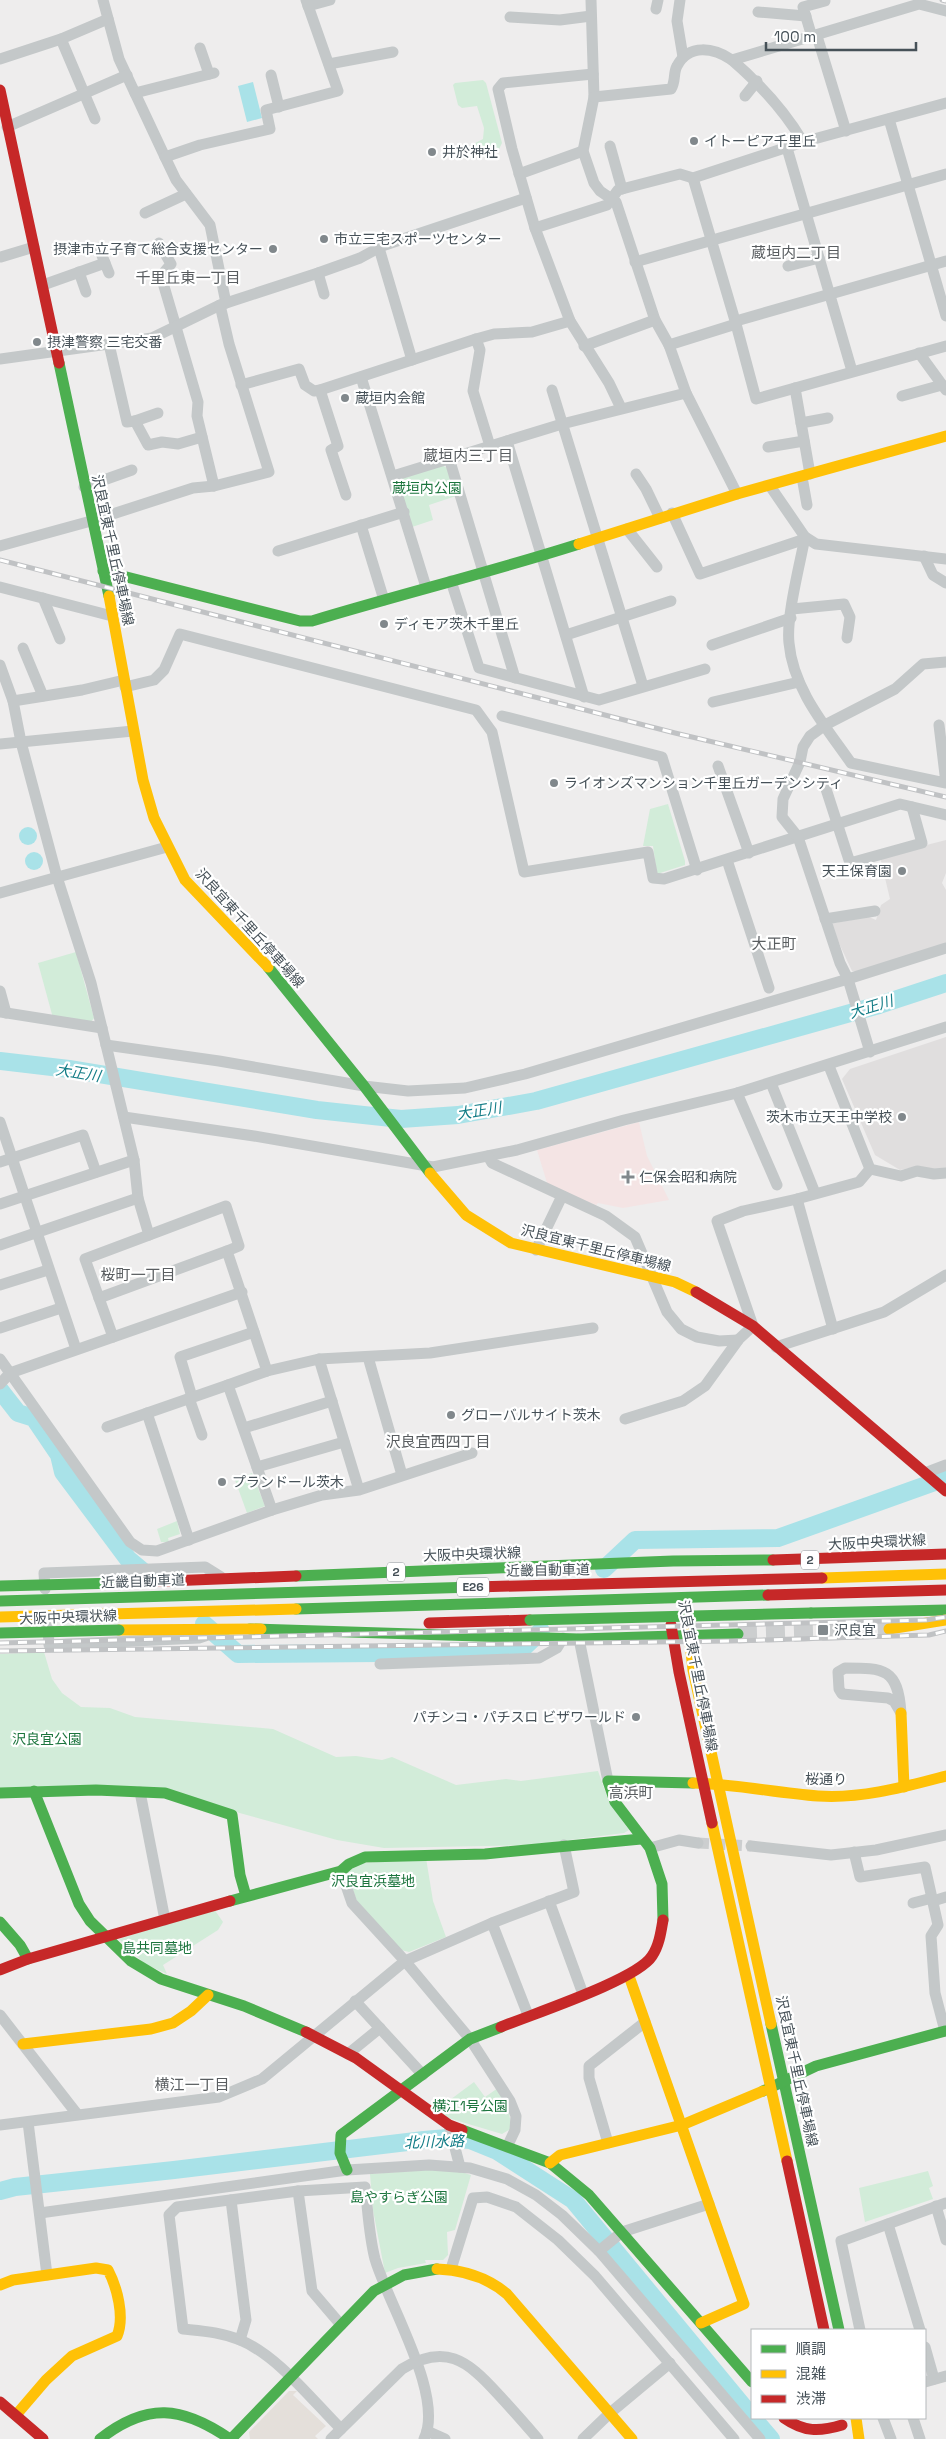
<svg xmlns="http://www.w3.org/2000/svg" width="946" height="2439" font-family="'Space Grotesk','Noto Sans JP',sans-serif">
  <style>
    .commercial { fill: #e4dfda }
    .education { fill: #e0dede }
    .medical { fill: #f4e4e4 }
    .green { fill: #d2ecd9 }
    .water { fill: #a9e2e8 }
    .lines { fill: none; stroke-linecap: round; stroke-linejoin: round }
    .river { stroke: #a9e2e8; stroke-width: 18 }
    .street-tunnel { stroke: #cccecf; stroke-width: 11; stroke-dasharray: 11 5.5; stroke-linecap: butt }
    .primary-tunnel { stroke: #cccecf; stroke-width: 19; stroke-dasharray: 19 9; stroke-linecap: butt }
    .street { stroke: #c4c8c9; stroke-width: 11 }
    .fast { stroke: #4caf50; stroke-width: 11 }
    .slow { stroke: #ffc107; stroke-width: 11 }
    .jam { stroke: #c62828; stroke-width: 11 }
    .rail-casing { stroke: #c0c2c4; stroke-width: 5 }
    .rail { stroke: #fff; stroke-width: 3; stroke-dasharray: 9; stroke-linecap: butt }
    .fast-bridge { stroke: #4caf50; stroke-width: 11 }
    .slow-bridge { stroke: #ffc107; stroke-width: 11 }
    .jam-bridge { stroke: #c62828; stroke-width: 11 }
    .poi-dot { fill: #81888c; stroke: #fff; stroke-width: 2 }
    .labels { text-anchor: middle; stroke-width: 4.5; stroke-linejoin: round; paint-order: stroke }
    .shield { fill: #fff; stroke: #7e858a; stroke-width: 1 }
    .shield-label { font-size: 12px; font-weight: bold; fill: #465158 }
    .poi-label { font-size: 14px; fill: #465158; stroke: #fff; text-anchor: start }
    .park-label { font-size: 14px; fill: #1b743d; stroke: #fff }
    .street-label { font-size: 14px; fill: #465158; stroke: #fff }
    .neighbourhood-label { font-size: 15px; fill: #595d60; stroke: #fff }
    .water-label { font-size: 15px; font-style: italic; fill: #147d87; stroke: #fff }
  </style>
  <rect width="100%" height="100%" fill="#eeeded"/>
  <!-- commercial -->
  <path class="commercial" d="M289,2391h8l-4,4 33,31 -11,10 3,3h-68l-1,-7z"/>
  <!-- education -->
  <g class="education">
    <path d="M946,840v33l-4,10 4,7v54l-88,28 -6,-1 -20,-43 1,-5 36,-6 7,3 5,-15 9,-6 -10,-42z"/>
    <path d="M946,1037v132l-14,1 -13,-4 -19,4 -25,-15 -33,-76 8,-10z"/>
  </g>
  <!-- medical -->
  <path class="medical" d="M639,1122l8,34 22,44 -46,8 -25,-5 -2,2 -48,-19 -11,-36z"/>
  <!-- green -->
  <g class="green">
    <path d="M483,80l3,3 16,60 -3,6 -30,9 -5,-9 19,-10 1,-11 -7,-22 -15,2 -4,-3 -5,-20 2,-2z"/>
    <path d="M442,465l5,3 9,28 -27,9 4,15 -21,7 -14,-48z"/>
    <path d="M668,804l17,57v4l-28,9 -4,-28h-10l7,-37z"/>
    <path d="M76,952l18,66 -3,4 -38,-4 -15,-55z"/>
    <path d="M252,1473l13,33 -18,7 -12,-33z"/>
    <path d="M177,1521l3,13 -12,4 1,4h-8l-4,-13z"/>
    <path d="M44,1652l8,27 10,14 19,14 29,1 25,9 138,12 63,28 20,-1 26,4 10,-3 64,28 50,-6 15,2 77,-10 11,31 20,28 -5,3 -94,12 -146,3 -47,-8 -101,-28 -71,-23 -165,-1v-134z"/>
    <path d="M426,1858l7,43 13,36 -37,15 -8,-2 -44,-49 -10,-28 7,-9z"/>
    <path d="M214,1909l9,13 -5,8 -55,35 4,9 -22,-10 -26,-25z"/>
    <path d="M474,2082l11,15 13,-9 10,21 4,19 -10,6 -57,-17 -10,-6z"/>
    <path d="M438,2169l17,1 16,5 -16,55 -8,2 1,23 -5,5h-18l1,3 -28,5 -13,5 -12,-63 -3,-36z"/>
    <path d="M928,2171l5,15 -4,2 4,11 -68,23 -6,-34z"/>
  </g>
  <!-- water -->
  <g class="water">
    <path d="M253,82l9,36 -15,4 -9,-36z"/>
    <circle cx="28" cy="836" r="9"/>
    <circle cx="34" cy="861" r="9"/>
  </g>
  <g class="lines">
    <!-- river -->
    <g class="river">
      <path d="M0,1061l69,8 248,41 84,9 57,-4 78,-14 343,-96 67,-22"/>
      <path d="M0,1390l18,23 16,5 25,37 4,17 65,87 24,20"/>
      <path d="M604,1569l31,-29 143,-2 168,-60"/>
      <path d="M204,1624l34,30 281,-2 22,-21"/>
      <path d="M0,2191l15,-4 159,-17 250,-30 23,-2 23,2 27,11 76,49 179,217"/>
      <path d="M753,2418l18,21"/>
    </g>
    <!-- street-tunnel -->
    <path class="street-tunnel" d="M698,1843l53,3"/>
    <!-- primary-tunnel -->
    <path class="primary-tunnel" d="M738,1634l151,-5"/>
    <!-- street -->
    <g class="street">
      <path d="M103,0l16,59 46,98 11,23 34,45 16,78"/>
      <path d="M591,0l3,97 -11,54 11,32 6,8 16,11 39,118 14,25 17,48 51,101"/>
      <path d="M680,0l-3,21 6,36"/>
      <path d="M308,6l22,-6"/>
      <path d="M656,9l2,-9"/>
      <path d="M758,12l48,4"/>
      <path d="M510,17l50,3 31,-4"/>
      <path d="M817,36l29,95"/>
      <path d="M812,37l-9,-30 22,-6"/>
      <path d="M61,39l34,80"/>
      <path d="M200,48l9,26"/>
      <path d="M0,59l61,-20 47,-20"/>
      <path d="M732,60c29,25 52,50 71,82"/>
      <path d="M329,64l64,-12"/>
      <path d="M593,74l-90,9 -5,6 14,60 23,79 35,93 39,62 12,25"/>
      <path d="M271,75l8,32"/>
      <path d="M135,93l79,-20"/>
      <path d="M745,96l12,-15"/>
      <path d="M594,97l77,-8c5,-8 2,-16 6,-23 12,-23 37,-18 55,-6l187,-56 27,7"/>
      <path d="M889,119l57,197"/>
      <path d="M7,127l120,-52"/>
      <path d="M610,146l12,43"/>
      <path d="M787,148l65,223"/>
      <path d="M165,157l35,-12 70,-16 -4,-19 72,-19 -32,-91"/>
      <path d="M519,174l64,-23"/>
      <path d="M693,178l43,146 20,75 190,-53"/>
      <path d="M145,213l41,-19"/>
      <path d="M535,228l72,-23 11,-15 62,-16 13,4 110,-36 143,-39"/>
      <path d="M159,243l12,21 -10,12 37,126 -1,14 17,70"/>
      <path d="M99,248l10,25"/>
      <path d="M379,248l33,112"/>
      <path d="M1,257l33,-10"/>
      <path d="M635,262l311,-88"/>
      <path d="M788,266l31,-8"/>
      <path d="M79,272l7,20"/>
      <path d="M318,273l6,21"/>
      <path d="M43,285l62,-22"/>
      <path d="M736,321l210,-60"/>
      <path d="M476,339l4,11 -7,41 17,55"/>
      <path d="M109,344l18,78 8,-1 13,24 14,-3 16,2 24,-7"/>
      <path d="M669,345l67,-21"/>
      <path d="M584,346l71,-26"/>
      <path d="M919,353l27,37"/>
      <path d="M0,359l152,-21 68,-33 98,-32 42,-15 22,-12 144,-48"/>
      <path d="M361,377l65,210"/>
      <path d="M241,385l58,-16 6,16 9,6 6,-1 156,-51 18,-5 38,-2 38,-11"/>
      <path d="M795,388l15,86"/>
      <path d="M320,390l18,56 -7,4 15,45"/>
      <path d="M552,390l91,296"/>
      <path d="M902,396l40,-11"/>
      <path d="M135,421l23,-8"/>
      <path d="M801,423l27,-5"/>
      <path d="M507,441l77,256"/>
      <path d="M768,447l36,-6"/>
      <path d="M449,458l66,220"/>
      <path d="M636,474l10,15 14,29"/>
      <path d="M393,476l169,-52 124,-31"/>
      <path d="M802,477l5,28"/>
      <path d="M770,486l35,51 11,7 130,15"/>
      <path d="M84,487l48,-17"/>
      <path d="M672,513l28,61 105,-35"/>
      <path d="M361,525l23,75"/>
      <path d="M627,529l30,38"/>
      <path d="M805,537c-5,27 -19,80 -16,106 4,46 37,84 62,120l95,20 -7,-58"/>
      <path d="M0,546l91,-25 102,-33 21,-2 55,-14 -40,-128 -9,-39"/>
      <path d="M278,551l126,-39"/>
      <path d="M924,556l9,19 13,8"/>
      <path d="M451,581l28,87 120,32 106,-31"/>
      <path d="M0,587l112,29"/>
      <path d="M43,598l17,41"/>
      <path d="M792,609l52,-5 6,13 -3,21"/>
      <path d="M566,635l105,-34"/>
      <path d="M712,645l79,-27"/>
      <path d="M23,648l20,48"/>
      <path d="M0,665l13,36 8,41 36,135 34,106 43,177 4,38 11,37 77,-29 13,40 -12,5 40,120"/>
      <path d="M125,687l29,-7 10,-10 16,-36 296,76 16,22 32,140 124,-20 5,26 11,1 236,-75 46,11"/>
      <path d="M13,701l69,-11 42,-10"/>
      <path d="M713,702l86,-20"/>
      <path d="M502,716l160,41 35,113"/>
      <path d="M0,744l133,-13"/>
      <path d="M718,766l31,87"/>
      <path d="M826,789l24,74 72,-20 -10,-36"/>
      <path d="M727,860l42,128"/>
      <path d="M0,893l167,-46"/>
      <path d="M825,919l50,-8"/>
      <path d="M0,991l6,22"/>
      <path d="M0,1012l102,16"/>
      <path d="M106,1045l113,16 145,25 44,5 57,-3 60,-14 323,-95 98,-31"/>
      <path d="M870,1052l-22,-73 -8,-16 -42,-126 -16,-20 1,-18 17,-37 3,-15 7,-11 15,-11 70,-36 28,-25 23,-2"/>
      <path d="M829,1066l41,103 31,7 16,-5 17,3 12,-1"/>
      <path d="M771,1083l44,110"/>
      <path d="M737,1093l40,92"/>
      <path d="M124,1117l130,19 179,31 84,-17 107,-30 113,-27 209,-66"/>
      <path d="M0,1122l76,227"/>
      <path d="M488,1156l4,7 114,53 29,21 32,75 14,17 16,8 22,4 19,-1"/>
      <path d="M0,1162l83,-27 13,37"/>
      <path d="M797,1199l36,130"/>
      <path d="M0,1204l134,-44"/>
      <path d="M0,1245l138,-47"/>
      <path d="M536,1250l26,-54"/>
      <path d="M0,1285l48,-15"/>
      <path d="M99,1298l128,-47"/>
      <path d="M0,1328l61,-20"/>
      <path d="M113,1337l-28,-78 64,-24"/>
      <path d="M776,1347l108,-35 62,-37"/>
      <path d="M368,1357l34,118"/>
      <path d="M0,1359l130,183 12,8 15,1 115,-41"/>
      <path d="M319,1359l111,-6 163,-25"/>
      <path d="M0,1384l10,-11 232,-81"/>
      <path d="M192,1397l-12,-40 74,-25"/>
      <path d="M189,1398l13,37"/>
      <path d="M147,1413l42,127"/>
      <path d="M625,1419l58,-18 22,-15 34,-47 14,-13 -36,-105 26,-10 54,-12 62,-17 11,-13"/>
      <path d="M107,1427l121,-42"/>
      <path d="M244,1428l88,-27"/>
      <path d="M257,1467l87,-25"/>
      <path d="M925,1473l21,-8"/>
      <path d="M359,1490l-40,-131 -52,12 -39,14 44,125 50,-15 37,-5 113,-37"/>
      <path d="M45,1589l-1,-16 161,-6 16,10"/>
      <path d="M48,1627l1,18 150,-7 6,-2"/>
      <path d="M579,1639l29,142"/>
      <path d="M380,1664l159,-6 18,-10 6,-10"/>
      <path d="M845,1668c39,0 53,0 56,45l-7,-12 -6,-3 -46,-4 -3,-5 -1,-17z"/>
      <path d="M140,1792l25,128"/>
      <path d="M751,1846l80,9 45,-5 70,-15"/>
      <path d="M650,1848l29,-8 19,3"/>
      <path d="M854,1852l6,25 65,-10 13,58 -7,11 4,57 10,38"/>
      <path d="M341,1871l11,32 53,58 65,78 40,62 6,15 -1,14 -8,17"/>
      <path d="M549,1901l34,93"/>
      <path d="M933,1901l13,-4"/>
      <path d="M913,1903l19,-5"/>
      <path d="M492,1923l36,92"/>
      <path d="M355,2001l68,74"/>
      <path d="M0,2015l77,99"/>
      <path d="M348,2054l32,-26"/>
      <path d="M28,2122l19,153"/>
      <path d="M0,2125l219,-28 43,-18 143,-118 87,-38 82,-31 -10,-47"/>
      <path d="M449,2125l11,42"/>
      <path d="M608,2143l-19,-65v-12l56,-44"/>
      <path d="M298,2191l14,100 29,34"/>
      <path d="M231,2200l15,120 -6,20"/>
      <path d="M936,2206l10,34"/>
      <path d="M40,2213l307,-43 82,-5 41,3 37,11 29,16 26,20 37,36 161,188"/>
      <path d="M888,2224l32,106"/>
      <path d="M599,2251l23,-19 87,-28"/>
      <path d="M451,2269l22,-71 14,-1 29,10 42,33 37,36 139,163"/>
      <path d="M860,2330l-19,-89 105,-38"/>
      <path d="M925,2347l9,32"/>
      <path d="M925,2382l21,-6"/>
      <path d="M883,2418l8,21"/>
      <path d="M913,2418l7,21"/>
      <path d="M341,2429c-29,-29 -64,-74 -101,-89 -19,-8 -38,-9 -57,-11l-14,-114 8,-8 121,-16 67,-4c3,24 4,49 10,72 13,45 70,137 49,180"/>
      <path d="M427,2431l18,8"/>
      <path d="M331,2439l71,-70c43,-26 65,-9 95,24 14,15 28,31 41,46"/>
      <path d="M583,2439l27,-26 60,-50"/>
    </g>
    <!-- fast -->
    <g class="fast">
      <path d="M59,363l50,233"/>
      <path d="M103,571l197,50h12c89,-27 179,-49 267,-77"/>
      <path d="M268,967l96,119 66,87"/>
      <path d="M296,1576l377,-15 100,-1"/>
      <path d="M811,1613l135,-3"/>
      <path d="M250,1629l329,10 159,-5"/>
      <path d="M34,1791l45,113 11,17 41,40 30,18 83,27 62,26"/>
      <path d="M0,1793l96,-3 69,3 67,22 8,60 6,21"/>
      <path d="M230,1901l111,-30 8,-7 16,-7 120,-3 156,-15"/>
      <path d="M663,1920l-1,-36 -12,-36 -35,-46 -7,-21 85,2"/>
      <path d="M0,1922l20,23 8,14"/>
      <path d="M771,2024l68,306"/>
      <path d="M763,2091l53,-25 129,-35"/>
      <path d="M462,2130l88,33 39,32 163,187"/>
      <path d="M347,2170l-7,-17 1,-18 129,-96 31,-12"/>
      <path d="M100,2439c47,-37 82,-33 130,0"/>
      <path d="M231,2439l143,-148 30,-16 33,-6"/>
    </g>
    <!-- slow -->
    <g class="slow">
      <path d="M579,544l158,-50 209,-58"/>
      <path d="M109,596l34,184 11,38 31,62 83,87"/>
      <path d="M430,1173l36,42 45,28 164,39 21,10"/>
      <path d="M688,1624l5,46 78,354"/>
      <path d="M889,1629l57,-9"/>
      <path d="M119,1630l142,-1"/>
      <path d="M901,1713l3,74"/>
      <path d="M693,1783c42,1 84,10 125,13 44,3 86,-9 128,-20"/>
      <path d="M712,1823l75,338"/>
      <path d="M629,1976l115,328 -43,19"/>
      <path d="M23,2044l128,-15 22,-6 18,-12 17,-16"/>
      <path d="M550,2163l10,-8 122,-30 81,-34"/>
      <path d="M437,2269c27,1 50,8 70,25l125,145"/>
      <path d="M0,2285l13,-5 83,-12 12,2c9,17 17,47 9,66l-45,20 -26,24 -30,35"/>
      <path d="M856,2418l3,21"/>
    </g>
    <!-- jam -->
    <g class="jam">
      <path d="M0,90l59,273"/>
      <path d="M696,1292l57,34 193,165"/>
      <path d="M773,1560l173,-6"/>
      <path d="M118,1583l178,-7"/>
      <path d="M429,1623l101,-3"/>
      <path d="M671,1625l8,47 33,151"/>
      <path d="M0,1970l28,-11 202,-58"/>
      <path d="M501,2027c31,-13 136,-47 151,-71 7,-10 9,-24 11,-36"/>
      <path d="M306,2032l50,26 93,67 13,5"/>
      <path d="M787,2161l37,169"/>
      <path d="M0,2402l43,37"/>
      <path d="M784,2418c20,14 35,14 58,7"/>
    </g>
    <!-- rail casing -->
    <g class="rail-casing">
      <g id="rail">
        <path d="M942,0l4,1"/>
        <path d="M0,560l675,173 271,64"/>
        <path d="M0,1643l926,-23 20,-3"/>
        <path d="M0,1651l731,-10 198,-6 17,-4"/>
      </g>
    </g>
    <!-- rail -->
    <use href="#rail" class="rail"/>
    <!-- fast-bridge -->
    <g class="fast-bridge">
      <path d="M0,1586l118,-3"/>
      <path d="M0,1601l475,-14"/>
      <path d="M296,1609l472,-14"/>
      <path d="M530,1620l281,-7"/>
      <path d="M0,1633l119,-3"/>
    </g>
    <!-- slow-bridge -->
    <g class="slow-bridge">
      <path d="M822,1578l124,-4"/>
      <path d="M0,1617l296,-8"/>
    </g>
    <!-- jam-bridge -->
    <g class="jam-bridge">
      <path d="M475,1587l347,-9"/>
      <path d="M768,1595l178,-5"/>
    </g>
  </g>
  <!-- markers -->
  <g class="poi-dot">
    <circle cx="694" cy="141" r="5"/>
    <circle cx="432" cy="152" r="5"/>
    <circle cx="324" cy="239" r="5"/>
    <circle cx="273" cy="249" r="5"/>
    <circle cx="37" cy="342" r="5"/>
    <circle cx="345" cy="398" r="5"/>
    <circle cx="384" cy="624" r="5"/>
    <circle cx="554" cy="783" r="5"/>
    <circle cx="902" cy="871" r="5"/>
    <circle cx="902" cy="1117" r="5"/>
    <path d="M625.5 1169.5h5v5h5v5h-5v5h-5v-5h-5v-5h5z"/>
    <circle cx="451" cy="1415" r="5"/>
    <circle cx="222" cy="1482" r="5"/>
    <rect x="817" y="1624" width="12" height="12" rx="2.5"/>
    <circle cx="636" cy="1717" r="5"/>
  </g>
  <g class="labels">
    <!-- shield labels -->
    <g class="shield">
      <rect x="801" y="1550.5" width="18" height="19" rx="4"/>
      <rect x="387" y="1562.5" width="18" height="19" rx="4"/>
      <rect x="457" y="1577.5" width="32" height="19" rx="4"/>
    </g>
    <g class="shield-label">
      <text x="810" y="1564">2</text>
      <text x="396" y="1576">2</text>
      <text x="473" y="1591">E26</text>
    </g>
    <!-- poi labels -->
    <g class="poi-label">
      <text x="704" y="146">イトーピア千里丘</text>
      <text x="442" y="157">井於神社</text>
      <text x="334" y="244">市立三宅スポーツセンター</text>
      <text x="263" y="254" text-anchor="end">摂津市立子育て総合支援センター</text>
      <text x="47" y="347">摂津警察 三宅交番</text>
      <text x="355" y="403">蔵垣内会館</text>
      <text x="394" y="629">ディモア茨木千里丘</text>
      <text x="564" y="788">ライオンズマンション千里丘ガーデンシティ</text>
      <text x="892" y="876" text-anchor="end">天王保育園</text>
      <text x="892" y="1122" text-anchor="end">茨木市立天王中学校</text>
      <text x="639" y="1182">仁保会昭和病院</text>
      <text x="461" y="1420">グローバルサイト茨木</text>
      <text x="232" y="1487">プランドール茨木</text>
      <text x="834" y="1635">沢良宜</text>
      <text x="626" y="1722" text-anchor="end">パチンコ・パチスロ ビザワールド</text>
    </g>
    <!-- park labels -->
    <g class="park-label">
      <text x="427" y="493">蔵垣内公園</text>
      <text x="47" y="1744">沢良宜公園</text>
      <text x="373" y="1886">沢良宜浜墓地</text>
      <text x="157" y="1953">島共同墓地</text>
      <text x="470" y="2111">横江1号公園</text>
      <text x="399" y="2202">島やすらぎ公園</text>
    </g>
    <!-- street labels -->
    <g class="street-label">
      <text transform="translate(113 550) rotate(78)" y="5">沢良宜東千里丘停車場線</text>
      <text transform="translate(250 928) rotate(48)" y="5">沢良宜東千里丘停車場線</text>
      <text transform="translate(596 1248) rotate(14)" y="5">沢良宜東千里丘停車場線</text>
      <text transform="translate(877 1542) rotate(-3)" y="5">大阪中央環状線</text>
      <text transform="translate(472 1554) rotate(-2)" y="5">大阪中央環状線</text>
      <text transform="translate(548 1570) rotate(-1)" y="5">近畿自動車道</text>
      <text transform="translate(143 1581) rotate(-2)" y="5">近畿自動車道</text>
      <text transform="translate(68 1617) rotate(-2)" y="5">大阪中央環状線</text>
      <text transform="translate(698 1676) rotate(79)" y="5">沢良宜東千里丘停車場線</text>
      <text transform="translate(826 1779) rotate(1)" y="5">桜通り</text>
      <text transform="translate(797 2071) rotate(78)" y="5">沢良宜東千里丘停車場線</text>
    </g>
    <!-- neighbourhood labels -->
    <g class="neighbourhood-label">
      <text x="796" y="258">蔵垣内二丁目</text>
      <text x="188" y="283">千里丘東一丁目</text>
      <text x="468" y="461">蔵垣内三丁目</text>
      <text x="774" y="949">大正町</text>
      <text x="138" y="1280">桜町一丁目</text>
      <text x="438" y="1447">沢良宜西四丁目</text>
      <text x="631" y="1798">高浜町</text>
      <text x="192" y="2090">横江一丁目</text>
    </g>
    <!-- water labels -->
    <g class="water-label">
      <text transform="translate(871 1007) rotate(-17)" y="5">大正川</text>
      <text transform="translate(78 1073) rotate(9)" y="5">大正川</text>
      <text transform="translate(479 1111) rotate(-9)" y="5">大正川</text>
      <text transform="translate(434 2142) rotate(-2)" y="5">北川水路</text>
    </g>
  </g>
  <!-- legend -->
  <rect x="751" y="2329" width="175" height="90" fill="#ffffff" stroke="#b5b9bc"/>
  <rect x="761" y="2345" width="25" height="8" fill="#4caf50" stroke="#b5b9bc"/>
  <text x="796" y="2354" font-size="15" fill="#465158">順調</text>
  <rect x="761" y="2370" width="25" height="8" fill="#ffc107" stroke="#b5b9bc"/>
  <text x="796" y="2379" font-size="15" fill="#465158">混雑</text>
  <rect x="761" y="2395" width="25" height="8" fill="#c62828" stroke="#b5b9bc"/>
  <text x="796" y="2404" font-size="15" fill="#465158">渋滞</text>
  <!-- scale -->
  <path d="M766 42v8h150v-8" fill="none" stroke="#465158" stroke-width="2.5"/>
  <text x="774" y="42" font-size="15" fill="#465158" stroke="#ffffff" stroke-width="4" paint-order="stroke">100 m</text>
</svg>
